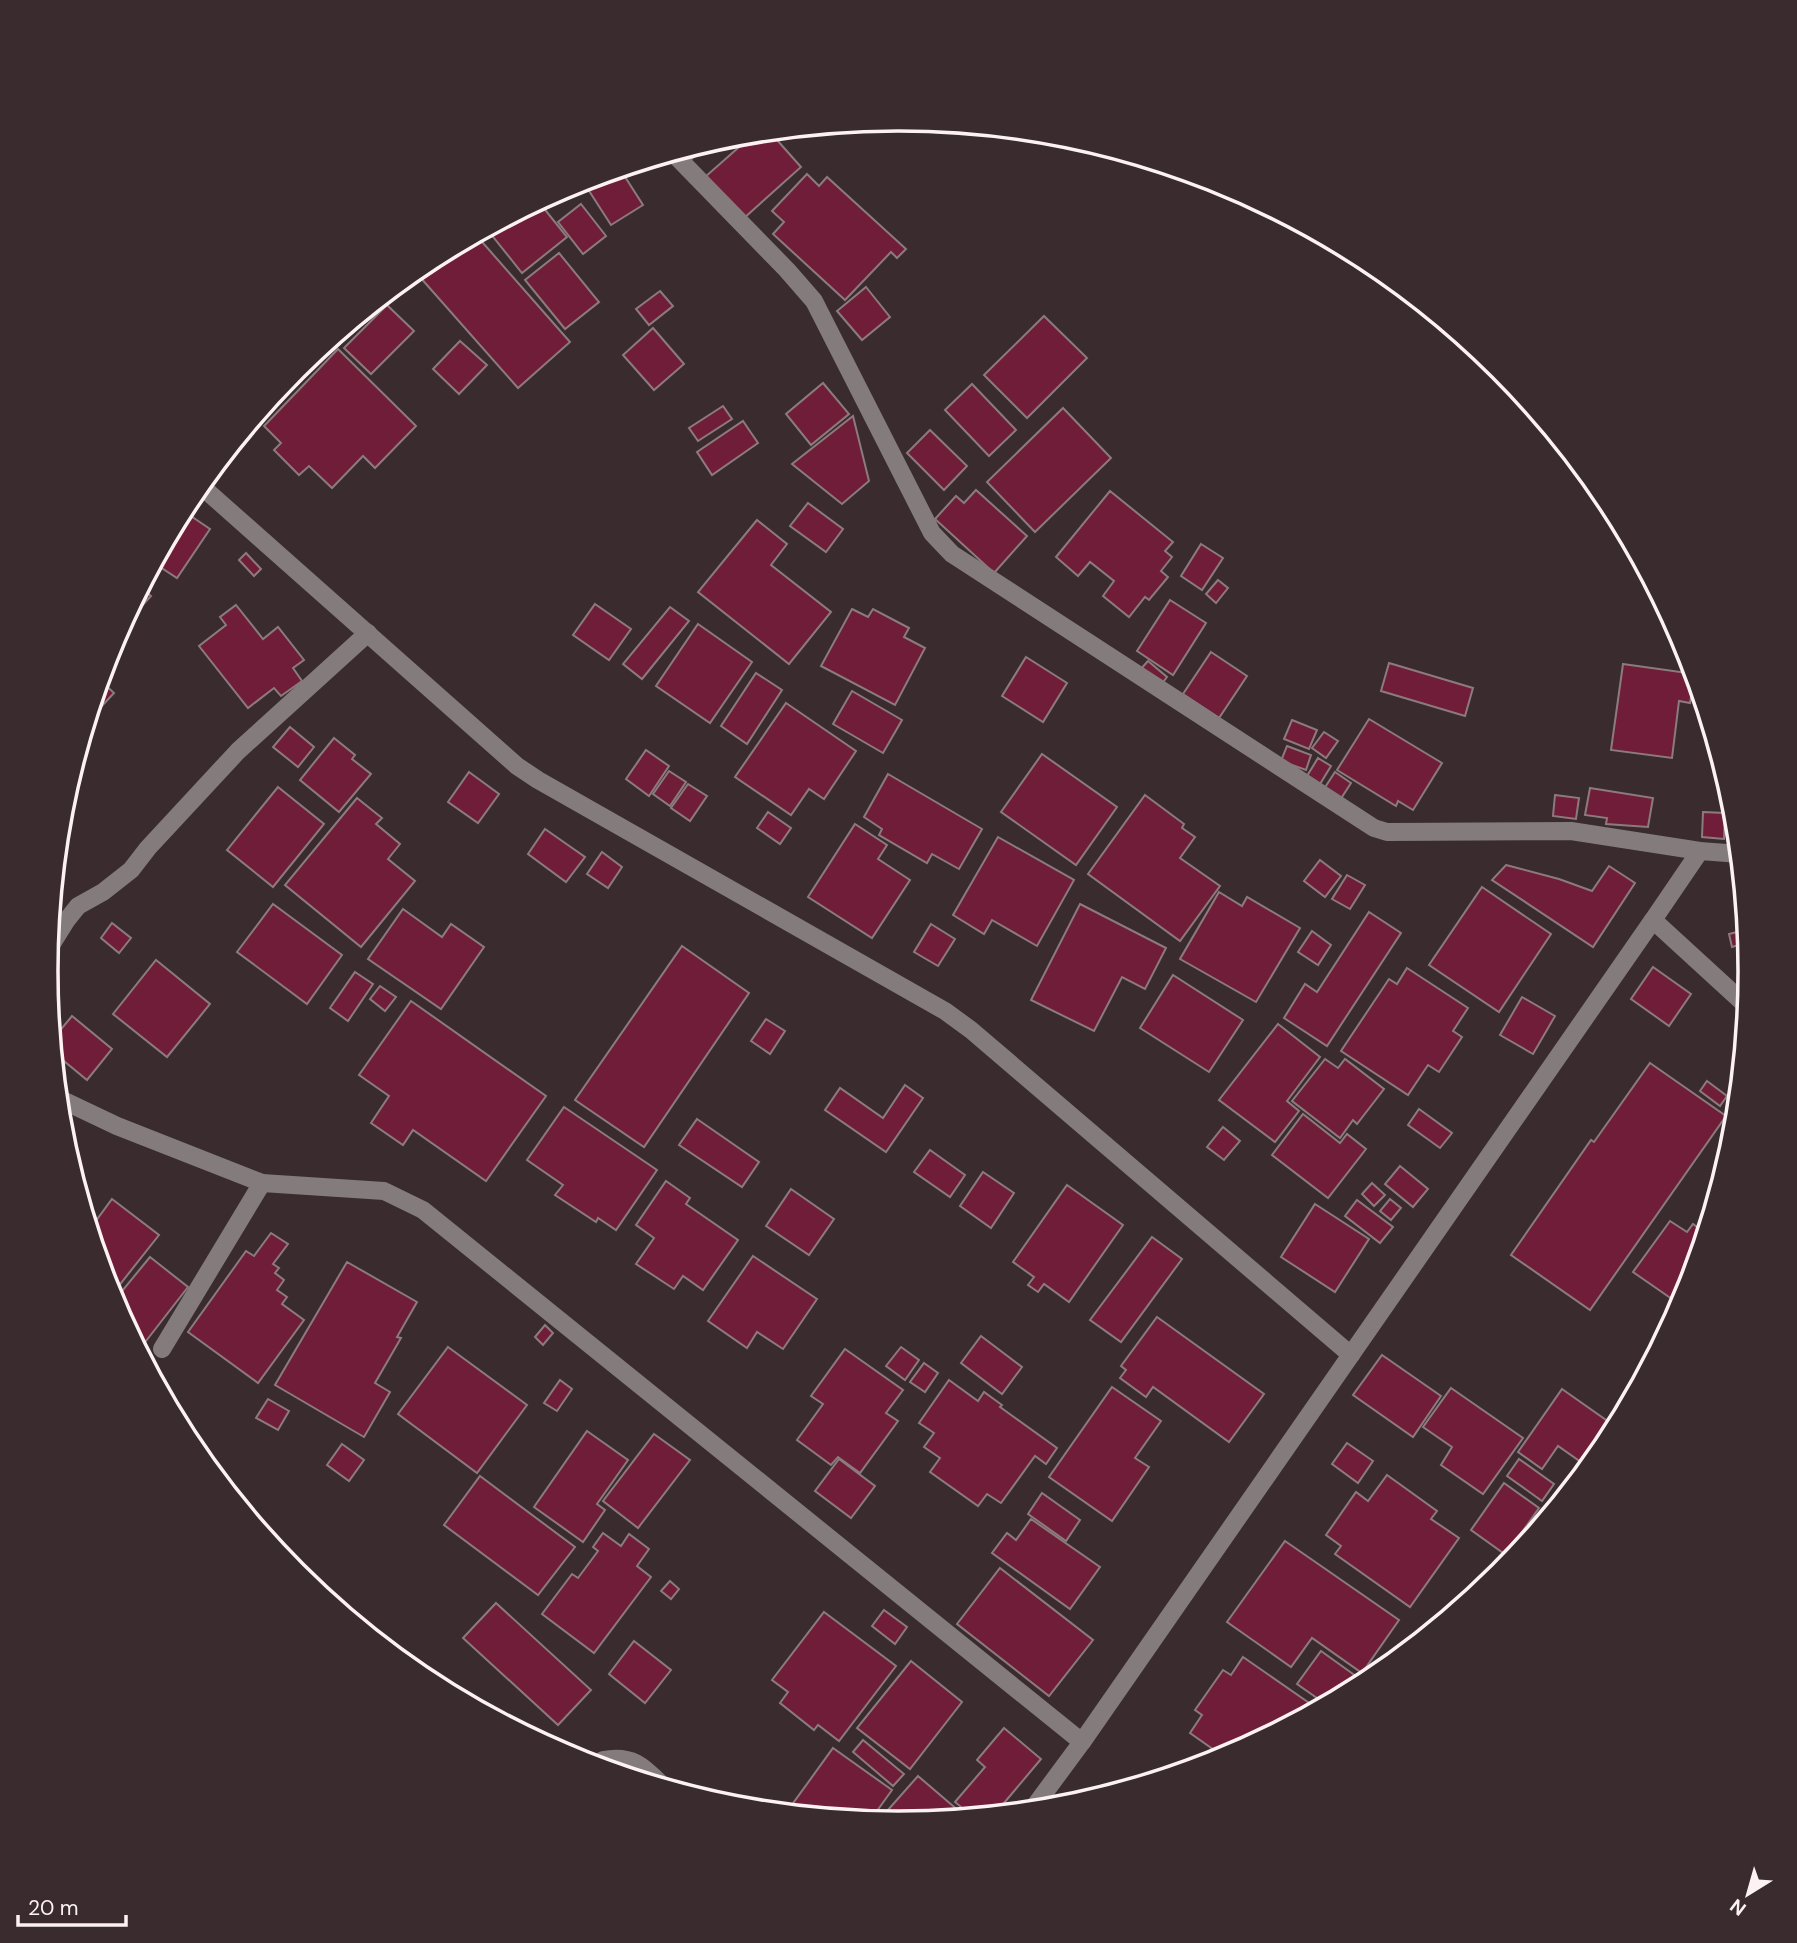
<svg xmlns="http://www.w3.org/2000/svg" width="1797" height="1943" font-family="'DM Sans',sans-serif">
  <style>
    .building { fill: #701d39; stroke: #8c7b7e; stroke-width: 2 }
    .lines { fill: none; stroke-linecap: round; stroke-linejoin: round }
    .minor { stroke: #837b7c; stroke-width: 18 }
    .rim { fill: none; stroke: #fcf2f4; stroke-width: 3.5 }
  </style>
  <rect width="100%" height="100%" fill="#392b2e"/>
  <!-- building -->
  <g class="building">
    <path d="M769,131l32,36 -58,52 -38,-42 50,-44z"/>
    <path d="M716,140l-26,20 -7,-10z"/>
    <path d="M620,169l23,36 -32,20 -27,-42 8,-6z"/>
    <path d="M807,174l12,12 8,-9 79,72 -9,9 -6,-6 -46,48 -72,-66 11,-12 -12,-11z"/>
    <path d="M538,201l29,36 -45,36 -32,-40 22,-17z"/>
    <path d="M581,204l25,32 -23,18 -25,-32z"/>
    <path d="M476,235l94,107 -52,46 -99,-112 31,-28z"/>
    <path d="M559,253l40,49 -34,27 -40,-49z"/>
    <path d="M866,287l24,30 -28,23 -25,-29z"/>
    <path d="M660,291l13,15 -24,19 -13,-16z"/>
    <path d="M387,305l27,26 -43,43 -27,-26z"/>
    <path d="M1044,316l43,42 -60,60 -43,-43z"/>
    <path d="M653,328l31,36 -30,26 -31,-35z"/>
    <path d="M460,341l27,24 -28,29 -26,-25z"/>
    <path d="M338,349l78,77 -41,42 -12,-12 -31,32 -23,-22 -10,9 -25,-25 7,-7 -17,-17z"/>
    <path d="M311,356l3,3 -29,31 -4,-4 15,-18z"/>
    <path d="M823,383l26,31 -38,31 -25,-31z"/>
    <path d="M972,384l44,46 -27,26 -44,-46z"/>
    <path d="M723,406l9,13 -34,22 -9,-13z"/>
    <path d="M1063,408l48,50 -76,74 -48,-50z"/>
    <path d="M259,413l5,5 -35,34 -2,-1z"/>
    <path d="M853,416l16,65 -27,23 -50,-40z"/>
    <path d="M743,421l15,22 -46,32 -15,-23z"/>
    <path d="M930,430l37,36 -23,24 -37,-37z"/>
    <path d="M976,490l51,46 -33,37 -59,-54 21,-23 8,7z"/>
    <path d="M1110,491l63,51 -8,9 7,6 -11,14 7,6 -19,23 -4,-3 -16,20 -26,-21 11,-15 -24,-19 -12,14 -22,-19z"/>
    <path d="M808,503l35,26 -17,23 -36,-26z"/>
    <path d="M182,510l28,19 -33,49 -23,-15z"/>
    <path d="M757,520l30,24 -16,21 60,47 -42,52 -91,-72z"/>
    <path d="M1201,544l22,14 -21,32 -21,-14z"/>
    <path d="M246,553l15,16 -7,7 -15,-16z"/>
    <path d="M1218,580l10,8 -12,15 -10,-9z"/>
    <path d="M141,587l10,9 -35,38z"/>
    <path d="M1170,600l36,23 -33,52 -36,-24z"/>
    <path d="M595,604l36,25 -22,31 -36,-25z"/>
    <path d="M236,605l27,34 15,-12 26,33 -11,8 9,13 -21,15 -7,-8 -26,20 -49,-62 27,-21 -6,-8z"/>
    <path d="M670,607l19,14 -47,58 -19,-15z"/>
    <path d="M852,609l16,8 5,-8 36,19 -5,9 21,11 -30,57 -74,-39z"/>
    <path d="M698,624l54,38 -42,61 -54,-37z"/>
    <path d="M1211,652l36,24 -28,42 -36,-24z"/>
    <path d="M1026,657l41,26 -24,39 -41,-26z"/>
    <path d="M1148,661l19,16 -7,9 -20,-16z"/>
    <path d="M1389,663l84,25 -8,28 -84,-25z"/>
    <path d="M1623,664l72,10 -5,29 -11,-2 -7,57 -61,-8z"/>
    <path d="M756,673l26,17 -35,54 -26,-18z"/>
    <path d="M100,680l14,13 -27,29z"/>
    <path d="M852,691l50,29 -19,33 -50,-29z"/>
    <path d="M786,703l70,48 -32,48 -15,-10 -18,26 -56,-38z"/>
    <path d="M1369,719l73,44 -29,47 -15,-9 -2,5 -59,-36z"/>
    <path d="M1292,720l25,10 -8,19 -25,-10z"/>
    <path d="M290,727l24,20 -16,20 -25,-20z"/>
    <path d="M1324,732l14,9 -12,17 -14,-10z"/>
    <path d="M334,738l21,17 -3,4 19,15 -32,38 -39,-32z"/>
    <path d="M1287,746l24,9 -5,15 -25,-9z"/>
    <path d="M646,750l23,16 -20,30 -23,-17z"/>
    <path d="M1042,754l75,53 -41,58 -75,-53z"/>
    <path d="M1318,758l13,8 -11,18 -13,-8z"/>
    <path d="M669,771l17,11 -16,24 -17,-12z"/>
    <path d="M469,772l30,22 -21,29 -30,-21z"/>
    <path d="M1335,772l16,11 -11,17 -16,-11z"/>
    <path d="M888,774l94,55 -23,40 -27,-15 -5,9 -48,-28 3,-6 -18,-12z"/>
    <path d="M688,784l19,12 -17,25 -19,-13z"/>
    <path d="M278,787l46,37 -51,63 -46,-37z"/>
    <path d="M1590,788l63,10 -5,29 -42,-3 1,-6 -22,-3z"/>
    <path d="M1145,795l39,29 -2,4 13,9 -15,21 40,28 -40,55 -92,-67z"/>
    <path d="M1555,795l24,3 -3,21 -23,-3z"/>
    <path d="M357,798l25,20 -6,6 24,20 -12,15 27,22 -54,66 -76,-62z"/>
    <path d="M768,812l23,16 -11,16 -23,-16z"/>
    <path d="M1703,812l22,1 -1,26 -22,-2z"/>
    <path d="M855,824l32,21 -9,14 32,21 -38,58 -64,-41z"/>
    <path d="M545,829l40,28 -19,25 -38,-28z"/>
    <path d="M998,837l76,43 -37,66 -45,-26 -8,14 -31,-19z"/>
    <path d="M602,852l20,15 -14,21 -21,-14z"/>
    <path d="M1320,860l21,16 -16,21 -21,-16z"/>
    <path d="M1506,865l53,14 33,12 17,-25 26,17 -42,64 -101,-67z"/>
    <path d="M1347,875l18,10 -15,24 -18,-10z"/>
    <path d="M1482,887l69,47 -52,78 -70,-47z"/>
    <path d="M1219,892l23,14 5,-9 53,31 -44,74 -76,-43z"/>
    <path d="M273,904l69,51 -35,49 -70,-52z"/>
    <path d="M1080,904l86,44 -21,41 -23,-12 -28,54 -63,-31z"/>
    <path d="M403,909l39,28 9,-13 33,23 -43,62 -73,-50z"/>
    <path d="M1369,912l32,21 -74,113 -43,-28 21,-34 12,8z"/>
    <path d="M112,923l19,15 -12,15 -18,-15z"/>
    <path d="M931,924l24,15 -17,27 -24,-14z"/>
    <path d="M1312,931l19,14 -13,20 -20,-13z"/>
    <path d="M1741,931l4,12 -13,4 -3,-13z"/>
    <path d="M682,946l67,47 -105,154 -69,-47z"/>
    <path d="M156,960l54,44 -43,53 -54,-43z"/>
    <path d="M1653,967l38,27 -22,32 -38,-27z"/>
    <path d="M1407,968l61,40 -15,23 9,6 -23,35 -11,-7 -20,30 -67,-44 48,-72 8,5z"/>
    <path d="M355,972l18,12 -25,37 -18,-13z"/>
    <path d="M1173,975l70,45 -34,52 -69,-44z"/>
    <path d="M380,986l16,11 -11,14 -15,-12z"/>
    <path d="M1522,997l33,19 -22,38 -33,-19z"/>
    <path d="M411,1001l135,95 -60,85 -73,-51 -10,15 -32,-22 18,-27 -30,-21z"/>
    <path d="M72,1016l40,33 -25,31 -34,-28 -1,-12z"/>
    <path d="M766,1019l19,12 -15,23 -19,-13z"/>
    <path d="M1278,1024l42,33 -33,44 12,10 -24,31 -56,-42z"/>
    <path d="M1325,1059l13,9 7,-9 39,30 -27,35 -4,-4 -13,18 -48,-37z"/>
    <path d="M1650,1063l76,53 -136,194 -79,-55 80,-115 3,2z"/>
    <path d="M1707,1081l20,15 -7,10 -20,-15z"/>
    <path d="M905,1085l18,13 -37,54 -61,-42 15,-22 43,30z"/>
    <path d="M564,1107l93,63 -41,60 -18,-12 -2,4 -41,-27 8,-10 -36,-25z"/>
    <path d="M1419,1109l33,24 -12,15 -32,-23z"/>
    <path d="M1303,1114l37,29 7,-9 19,15 -38,49 -56,-43z"/>
    <path d="M697,1119l62,43 -17,25 -63,-42z"/>
    <path d="M1223,1127l17,14 -16,19 -17,-13z"/>
    <path d="M930,1150l35,25 -15,22 -36,-25z"/>
    <path d="M1400,1166l28,23 -15,18 -28,-23z"/>
    <path d="M983,1172l31,21 -23,35 -31,-22z"/>
    <path d="M666,1181l24,17 -4,6 52,36 -35,50 -20,-14 -9,13 -38,-25 18,-26 -18,-13z"/>
    <path d="M1372,1183l13,12 -11,11 -12,-12z"/>
    <path d="M1067,1185l56,40 -54,77 -25,-18 -6,8 -10,-7 6,-8 -21,-15z"/>
    <path d="M791,1189l43,30 -25,36 -43,-29z"/>
    <path d="M112,1199l47,36 -49,62 -20,-68z"/>
    <path d="M1390,1199l11,9 -10,12 -11,-9z"/>
    <path d="M1357,1200l36,27 -13,16 -35,-27z"/>
    <path d="M1315,1204l54,35 -34,53 -54,-35z"/>
    <path d="M1670,1221l17,11 6,-8 13,10 -24,72 -49,-34z"/>
    <path d="M271,1233l17,11 -15,20 6,4 -4,5 9,7 -7,10 10,7 -5,7 22,16 -46,63 -70,-51 58,-81 8,5z"/>
    <path d="M1152,1237l30,22 -61,83 -31,-22z"/>
    <path d="M753,1256l64,43 -34,50 -26,-17 -10,16 -39,-27z"/>
    <path d="M150,1257l38,30 -49,63 -26,-48z"/>
    <path d="M347,1262l70,40 -20,35 4,1 -26,45 15,9 -26,45 -89,-52z"/>
    <path d="M1157,1317l107,77 -35,48 -76,-55 -7,10 -26,-19 6,-8 -5,-4z"/>
    <path d="M545,1325l8,8 -10,12 -8,-8z"/>
    <path d="M981,1336l41,31 -20,27 -41,-31z"/>
    <path d="M448,1347l79,58 -50,68 -79,-59z"/>
    <path d="M901,1347l18,13 -14,20 -19,-14z"/>
    <path d="M845,1349l58,41 -17,23 12,8 -38,52 -22,-16 -7,8 -34,-25 26,-36 -12,-8z"/>
    <path d="M1382,1355l59,41 -28,41 -60,-42z"/>
    <path d="M924,1363l14,10 -13,19 -15,-10z"/>
    <path d="M560,1380l12,9 -15,22 -13,-8z"/>
    <path d="M949,1380l29,21 6,-9 18,13 -2,2 57,41 -11,16 -11,-8 -34,47 -14,-9 -9,12 -48,-34 10,-14 -16,-11 10,-14 -15,-10z"/>
    <path d="M1112,1387l49,34 -26,37 14,9 -37,54 -63,-44z"/>
    <path d="M1451,1388l72,50 -40,56 -42,-29 11,-18 -29,-20z"/>
    <path d="M1562,1389l54,38 -28,40 -30,-21 -16,23 -24,-17z"/>
    <path d="M268,1399l21,12 -11,19 -22,-12z"/>
    <path d="M587,1431l41,29 -31,44 8,6 -22,32 -49,-35z"/>
    <path d="M654,1434l36,26 -52,68 -35,-27z"/>
    <path d="M1347,1443l26,18 -15,22 -26,-19z"/>
    <path d="M342,1444l22,16 -15,21 -22,-16z"/>
    <path d="M839,1459l36,27 -24,32 -36,-27z"/>
    <path d="M1519,1459l35,25 -12,17 -35,-25z"/>
    <path d="M1387,1475l50,36 -6,8 28,19 -49,69 -75,-53 6,-8 -15,-11 30,-43 12,9z"/>
    <path d="M480,1476l95,71 -37,48 -94,-70z"/>
    <path d="M1504,1483l35,25 -33,47 -35,-25z"/>
    <path d="M1042,1493l38,27 -14,21 -38,-27z"/>
    <path d="M1031,1519l69,48 -30,42 -78,-56 15,-20 9,7z"/>
    <path d="M603,1533l18,13 8,-12 20,15 -12,17 14,11 -57,76 -52,-39 30,-40 6,4 20,-27 -5,-4z"/>
    <path d="M1285,1541l114,79 -37,53 -50,-35 -21,29 -64,-45z"/>
    <path d="M1000,1568l93,72 -44,56 -92,-72z"/>
    <path d="M670,1581l9,8 -8,10 -10,-8z"/>
    <path d="M323,1583l86,85 -94,-77z"/>
    <path d="M496,1603l95,87 -33,35 -95,-87z"/>
    <path d="M884,1610l23,17 -12,17 -23,-18z"/>
    <path d="M824,1612l72,54 -57,75 -21,-16 -4,5 -34,-27 8,-11 -16,-12z"/>
    <path d="M634,1641l37,29 -26,33 -36,-29z"/>
    <path d="M1321,1651l46,33 -40,21 -30,-21z"/>
    <path d="M1243,1657l72,50 -4,7 -84,45 -37,-26 12,-18 -7,-5 28,-40 8,5z"/>
    <path d="M911,1661l51,41 -52,67 -53,-41z"/>
    <path d="M1004,1728l37,31 -47,56 -21,2 -18,-15 30,-35 -8,-7z"/>
    <path d="M863,1740l41,34 -11,12 -40,-34z"/>
    <path d="M833,1748l59,42 -23,32 -83,-9z"/>
    <path d="M918,1776l49,42 -69,6 -13,-1 -5,-4z"/>
  </g>
  <g class="lines">
    <!-- minor -->
    <g class="minor">
      <path d="M673,153l114,117 27,31 118,232 20,21 422,274 13,4 184,-1 129,20 40,3"/>
      <path d="M200,485l317,281 21,14 407,231 26,19 380,325"/>
      <path d="M1700,851l-47,69 95,87"/>
      <path d="M48,950l18,-29 12,-15 25,-14 28,-22 17,-22 90,-97 130,-118"/>
      <path d="M58,1098l59,28 145,57 122,8 39,19 659,532"/>
      <path d="M162,1349l100,-166"/>
      <path d="M597,1767l6,-7c31,-6 42,8 62,28"/>
      <path d="M1031,1811l51,-69 571,-822"/>
    </g>
  </g>
  <!-- crop -->
  <path d="M0 0H1797V1943H0ZM58 971a840 840 0 1 1 1680 0a840 840 0 1 1-1680 0Z" fill="#392b2e" fill-rule="evenodd"/>
  <path class="rim" d="M58 971a840 840 0 1 1 1680 0a840 840 0 1 1-1680 0Z"/>
  <!-- north arrow -->
  <g transform="translate(1748 1894) rotate(217)" stroke="#392b2e" stroke-width="5" paint-order="stroke">
  <path d="M0-5L12 26L0 18L-12 26Z" fill="#fcf2f4"/>
  <text y="-10" font-size="19" font-weight="bold" text-anchor="middle" fill="#fcf2f4">N</text>
  </g>
  <!-- scale -->
  <path d="M18 1915v10h108v-10" fill="none" stroke="#fcf2f4" stroke-width="3.5"/>
  <text x="28" y="1915" font-size="21" fill="#fcf2f4" stroke="#392b2e" stroke-width="5" paint-order="stroke">20 m</text>
</svg>
